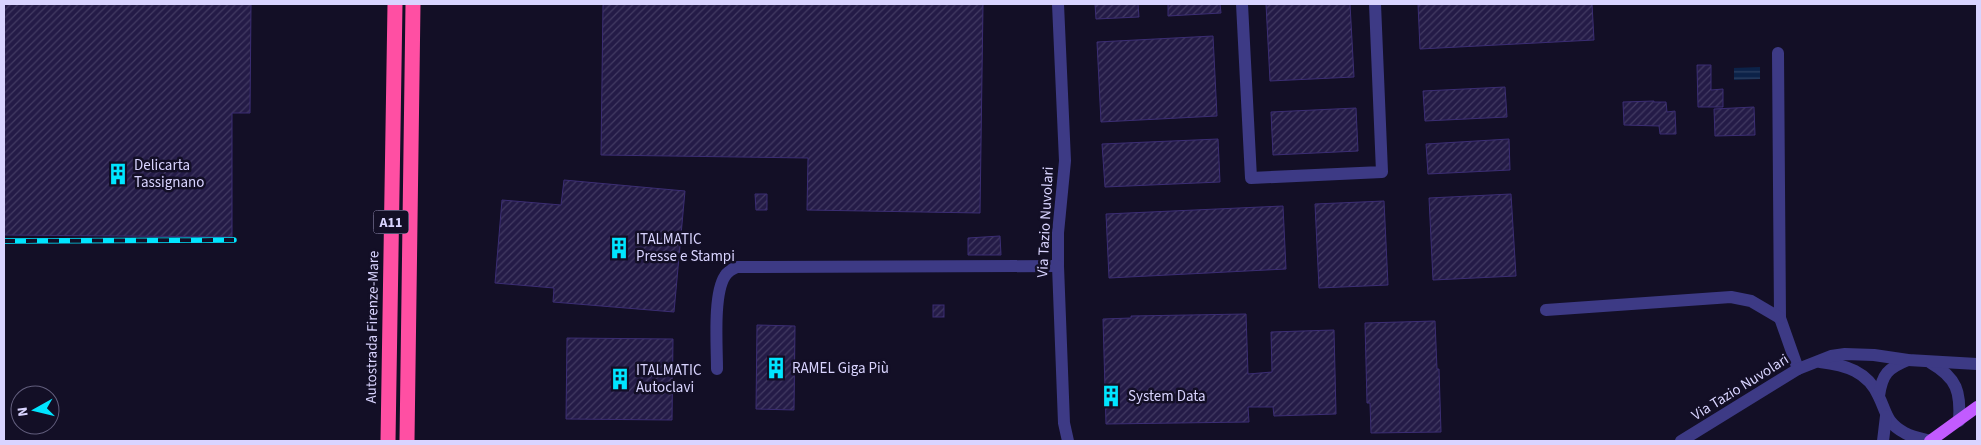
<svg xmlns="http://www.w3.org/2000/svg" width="1981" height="445" font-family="'Source Sans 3',sans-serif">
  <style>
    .water { fill: url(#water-rules) }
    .building { fill: url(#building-hatch); stroke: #3b2d73 }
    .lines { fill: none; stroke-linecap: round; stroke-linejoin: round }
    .minor { stroke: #3d3a85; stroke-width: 12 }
    .major { stroke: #c25bff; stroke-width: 12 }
    .highway { stroke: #ff4fa3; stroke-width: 15 }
    .rail-casing { stroke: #00e5ff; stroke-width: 5.5 }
    .rail { stroke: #130f26; stroke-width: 4; stroke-dasharray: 11; stroke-linecap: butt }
    .labels { text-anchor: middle; stroke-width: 5; stroke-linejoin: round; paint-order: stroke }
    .shield { fill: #130f26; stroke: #9e99be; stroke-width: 1 }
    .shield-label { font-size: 14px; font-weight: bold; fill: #d9d4ff }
    .poi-label { font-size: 15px; fill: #d9d4ff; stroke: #130f26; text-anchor: start }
    .street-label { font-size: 15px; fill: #d9d4ff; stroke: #130f26 }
  </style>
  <defs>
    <pattern id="water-rules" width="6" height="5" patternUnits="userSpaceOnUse" patternTransform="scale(1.25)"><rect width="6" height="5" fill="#0c2248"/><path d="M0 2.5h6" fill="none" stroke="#2f4163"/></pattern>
    <pattern id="building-hatch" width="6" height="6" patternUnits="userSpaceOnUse" patternTransform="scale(1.25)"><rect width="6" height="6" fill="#241b47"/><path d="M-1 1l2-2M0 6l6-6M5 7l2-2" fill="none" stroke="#433b63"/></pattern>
  </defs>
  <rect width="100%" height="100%" fill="#130f26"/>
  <!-- water -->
  <path class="water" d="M1760,67v12l-26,1v-12z"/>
  <!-- building -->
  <g class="building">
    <path d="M4,4h247l-1,109h-18v124l-228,-2z"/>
    <path d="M603,4h380l-3,209 -173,-3 1,-52 -207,-3z"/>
    <path d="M1095,4h43l1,13 -43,2z"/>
    <path d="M1168,4h52l1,9 -53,3z"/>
    <path d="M1266,4h84l4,73 -84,4z"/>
    <path d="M1418,4h174l2,36 -174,9z"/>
    <path d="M1213,36l4,80 -116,6 -4,-80z"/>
    <path d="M1697,65h14v25l12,-1v18h-25z"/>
    <path d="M1505,87l2,30 -82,4 -2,-30z"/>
    <path d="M1654,101v1h12l1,10 8,-1 1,23h-16l-1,-8 -35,-1 -1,-23z"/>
    <path d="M1754,107l1,28 -40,1 -1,-27z"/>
    <path d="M1356,108l2,43 -85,4 -2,-43z"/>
    <path d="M1218,139l2,43 -115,5 -3,-43z"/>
    <path d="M1509,139l1,31 -82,4 -2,-30z"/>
    <path d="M564,180l121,11 -11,121 -121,-10 1,-14 -59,-5 7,-83 59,5z"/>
    <path d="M755,194h12v16h-11z"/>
    <path d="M1511,194l5,82 -83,4 -4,-82z"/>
    <path d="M1384,201l4,84 -69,3 -4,-84z"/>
    <path d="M1283,206l3,63 -177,9 -3,-64z"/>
    <path d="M1000,236l1,19h-33v-17z"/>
    <rect x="933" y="305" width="11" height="12"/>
    <path d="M1246,314l2,60 24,-2 -1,-40 63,-2 2,84 -62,2 -1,-9h-25l1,15 -143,2 -3,-105 28,-1v-2z"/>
    <path d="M1435,321l2,48h2l2,63 -70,1 -1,-30h-3l-2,-80z"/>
    <path d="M757,325l38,1 -1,84 -38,-1z"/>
    <path d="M567,338l106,1 -1,81 -106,-1z"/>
  </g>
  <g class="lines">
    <!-- minor -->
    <g class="minor">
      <path d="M1058,4l7,157 -7,72v33l6,157 4,18"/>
      <path d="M1242,4l9,174 131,-6 -7,-168"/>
      <path d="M1778,53l2,265 18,51"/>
      <path d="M1546,310l185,-13 20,4 29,17"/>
      <path d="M1820,362c25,3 48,9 59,35 8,16 7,26 26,36 7,4 18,6 26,8"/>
      <path d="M1931,363c26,15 30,29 28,58"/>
      <path d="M717,369c0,-23 -4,-75 8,-93 3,-5 7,-7 12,-9l321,-1"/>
      <path d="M1879,396c3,-22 9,-28 29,-36"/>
      <path d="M1681,441l117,-72 33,-13 14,-2 29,1 34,5 69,4"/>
      <path d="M1883,441l3,-25"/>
    </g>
    <!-- major -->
    <path class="major" d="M1930,441l47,-34"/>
    <!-- highway -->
    <g class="highway">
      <path d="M388,441l7,-437"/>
      <path d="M407,441l6,-437"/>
    </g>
    <!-- rail casing -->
    <g class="rail-casing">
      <path id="rail" d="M4,241l230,-1"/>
    </g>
    <!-- rail -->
    <use href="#rail" class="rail"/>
  </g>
  <!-- icons -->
  <defs>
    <g id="building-bare" transform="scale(1.725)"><path d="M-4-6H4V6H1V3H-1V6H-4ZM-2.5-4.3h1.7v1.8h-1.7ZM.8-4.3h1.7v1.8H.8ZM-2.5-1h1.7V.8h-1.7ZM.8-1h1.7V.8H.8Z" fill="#00e5ff" stroke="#130f26" stroke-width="2.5" paint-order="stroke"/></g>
  </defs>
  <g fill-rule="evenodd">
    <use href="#building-bare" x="118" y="174"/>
    <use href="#building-bare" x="619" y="248"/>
    <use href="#building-bare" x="776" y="368"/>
    <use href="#building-bare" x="620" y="379"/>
    <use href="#building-bare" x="1111" y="396"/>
  </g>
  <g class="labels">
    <!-- shield labels -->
    <rect class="shield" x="373.5" y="210.5" width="35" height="23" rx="4"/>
    <g class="shield-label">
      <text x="391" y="227">A11</text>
    </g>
    <!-- poi labels -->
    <g class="poi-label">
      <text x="134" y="170">Delicarta<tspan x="134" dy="17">Tassignano</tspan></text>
      <text x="636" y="244">ITALMATIC<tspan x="636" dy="17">Presse e Stampi</tspan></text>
      <text x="792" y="373">RAMEL Giga Più</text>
      <text x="636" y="375">ITALMATIC<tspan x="636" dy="17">Autoclavi</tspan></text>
      <text x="1128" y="401">System Data</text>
    </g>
    <!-- street labels -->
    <g class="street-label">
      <text transform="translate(1045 222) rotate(-87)" y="5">Via Tazio Nuvolari</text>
      <text transform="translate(372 327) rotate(-89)" y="5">Autostrada Firenze-Mare</text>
      <text transform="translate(1740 387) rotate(-32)" y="5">Via Tazio Nuvolari</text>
    </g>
  </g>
  <!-- border -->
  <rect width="1981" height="445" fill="none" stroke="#d9d4ff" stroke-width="10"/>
  <!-- north arrow -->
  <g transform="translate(35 410) rotate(262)"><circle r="24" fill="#130f26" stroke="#625e7d"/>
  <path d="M0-4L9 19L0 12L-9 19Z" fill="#00e5ff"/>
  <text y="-8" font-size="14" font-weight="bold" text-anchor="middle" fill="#d9d4ff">N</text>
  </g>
</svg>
